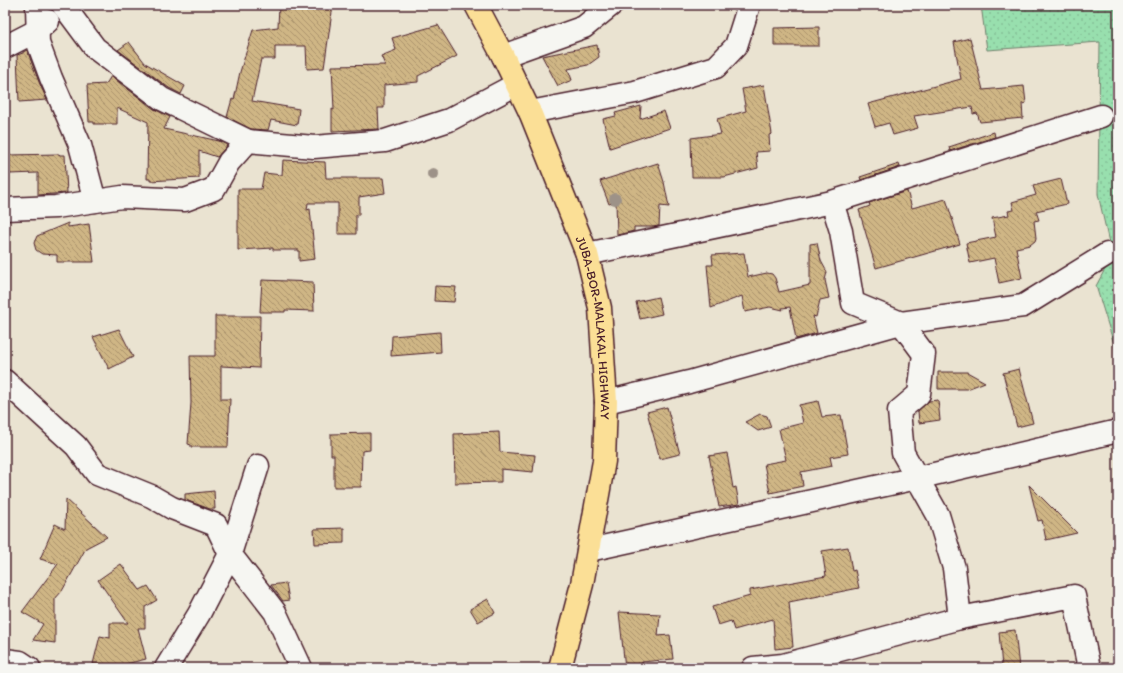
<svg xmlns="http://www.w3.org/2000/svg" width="1123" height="673" font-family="Itim,sans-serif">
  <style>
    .grass { fill: url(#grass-dots); stroke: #717f6c }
    .building { fill: url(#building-back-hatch); stroke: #4a1f2b }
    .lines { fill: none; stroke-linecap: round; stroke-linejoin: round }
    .minor-casing { stroke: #4a1f2b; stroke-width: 25 }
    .major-casing { stroke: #4a1f2b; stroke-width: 25 }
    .minor { stroke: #f6f6f2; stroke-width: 22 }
    .major { stroke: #fbdf96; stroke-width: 22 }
    .tree { fill: #9d9288 }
    .labels { text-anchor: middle; stroke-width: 4; stroke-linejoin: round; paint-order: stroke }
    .street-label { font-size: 13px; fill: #4a1f2b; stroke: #f6f6f2 }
  </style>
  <defs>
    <pattern id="grass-dots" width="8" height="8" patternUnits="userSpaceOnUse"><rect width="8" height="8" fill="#98dfae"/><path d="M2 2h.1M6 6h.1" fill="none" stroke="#84bf96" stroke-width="1.8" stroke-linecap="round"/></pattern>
    <pattern id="building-back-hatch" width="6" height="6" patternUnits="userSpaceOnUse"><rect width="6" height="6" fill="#cfb685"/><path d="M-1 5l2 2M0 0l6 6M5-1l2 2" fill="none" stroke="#aa936d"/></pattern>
  </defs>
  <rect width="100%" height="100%" fill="#eae3d1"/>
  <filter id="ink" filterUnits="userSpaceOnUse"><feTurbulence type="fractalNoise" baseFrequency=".025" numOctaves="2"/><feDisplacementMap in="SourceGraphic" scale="8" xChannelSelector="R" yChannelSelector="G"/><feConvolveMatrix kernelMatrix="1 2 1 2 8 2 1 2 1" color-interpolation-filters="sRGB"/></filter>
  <g filter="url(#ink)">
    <!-- grass -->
    <path class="grass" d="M981,5h137v352l-22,-71 16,-30 -14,-62 2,-152 -113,8z"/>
    <!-- building -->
    <g class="building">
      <path d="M279,5h54l-9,63 -17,1 -1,-23h-31v13h-14l-9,42 47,8 -2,16 -26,-5 -3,10 -17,-1 -24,-12 5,-18 2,1 6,-28 13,-42 25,-3z"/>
      <path d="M438,25l19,31 -39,20v6l-34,3v23h-6l1,21 -47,2v-22l2,1 -2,-44 53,-1 -4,-9 15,-6 -4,-12z"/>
      <path d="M819,27v19h-45v-18z"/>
      <path d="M970,38l13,52 41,-4 2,17 -4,1 1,14 -43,4 -3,-9 -4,1 -1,-7 -58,9 4,12 -25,7 -4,-12 -14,4 -7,-23 93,-25 -7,-37z"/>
      <path d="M129,42l16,21 40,23 -4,8 -12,-6 -51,-38z"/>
      <path d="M597,45l2,12 -11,8 -20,4 4,11 -14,6 -16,-30z"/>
      <path d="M27,50l12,32 8,18 -28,2 -2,-47 6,-2v-1z"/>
      <path d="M111,76l43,33 16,8 -6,12 55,12 8,4 -1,2 -9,10 -18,-6v27l-49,3v-2h-3l1,-57 -31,-14v16h-23v-2h-5l-2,-37 19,-1z"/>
      <path d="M764,85l8,49 -3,1 1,16 -14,1 2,16 -34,9h-32l-1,-39 30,-4 -4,-15 29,-8 -4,-22z"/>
      <path d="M641,106l-1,13 24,-8 6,17 -60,20 -7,-29 13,-3 -1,-3z"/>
      <path d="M994,132l1,5 -45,14 -1,-4z"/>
      <path d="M59,154l1,1h5l2,38 -29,2v-22l-29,1v-19z"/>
      <path d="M283,160l42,2 1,16h57l2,15 -26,4v18h-3v19h-18v-31h-30l-1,7 3,-1 5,50 -16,2v-11h-26v-2l-35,2v-61h23l3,-16 18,2z"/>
      <path d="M658,163l6,19 5,25 -9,-1 -1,20 -7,1h-18v4l-17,4 -1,-33 -7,2 -9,-23z"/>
      <path d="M899,164l1,3 -39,13 -1,-3z"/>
      <path d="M1061,179l6,25 -31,7 3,9 -5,1 2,17 -1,3 -5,4 -14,3 6,30 -23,5 -5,-25 -24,5 -4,-20 30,-6 -4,-19 17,-3 -1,-4 6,-1 -2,-8 24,-7 -3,-9z"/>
      <path d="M907,191l5,17 34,-9 14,45 -84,24 -17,-58 11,-4 -1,-3z"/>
      <path d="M68,223v4l21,-3 5,38h-37v-7l-15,-1 -6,-4 -2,-7 3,-7z"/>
      <path d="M817,243l4,18 6,11 -2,8 4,18 -9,2 -4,17 -3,-1 4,17 -21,6 -6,-32 -8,1 1,2 -13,-3 -25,5 -3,-16 -31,12 -4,-43h6l-1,-10 32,-2 4,24 19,-4 5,1 3,4 4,14 31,-7v-41z"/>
      <path d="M262,280l51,2 1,29 -29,-1v2h-25z"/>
      <path d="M435,286l21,1 -2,15 -20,-1z"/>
      <path d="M658,297l4,17 -22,5 -4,-17z"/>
      <path d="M215,316h45l-1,52 -38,-2v33h9l-2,48h-37v-2l-3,-1 3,-41 -1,-47h25z"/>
      <path d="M119,329l14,28 -24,12 -16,-32z"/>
      <path d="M440,332l1,20 -50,4 1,-20z"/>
      <path d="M1019,369l14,54 -16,4 -14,-54z"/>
      <path d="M938,372h29l18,10 -18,7h-29z"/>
      <path d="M938,400l2,20 -21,3 -1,-12 11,-10z"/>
      <path d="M818,401l4,16 19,-2 7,39 -18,3 2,9 -31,6 2,14 -33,7 -6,-29 22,-4 -7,-31 24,-6 -4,-18z"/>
      <path d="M667,407l13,47 -20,5 -13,-47z"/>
      <path d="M760,414l7,2 4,11 -13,4 -13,-9z"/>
      <path d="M499,432l1,20 35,3 -2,17 -32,-3v13l-46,1 -1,-49z"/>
      <path d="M370,433v17l-8,1 -1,36h-27v-32h-3v-21z"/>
      <path d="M727,453l6,35 3,-1 3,17 -20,3 -10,-51z"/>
      <path d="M1029,485l48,48 -31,7 -4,-20 -4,1z"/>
      <path d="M214,491l1,18h-5l-25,-9v-6z"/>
      <path d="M66,499l41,38 -21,11 -24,43 -7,8v44l-22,-3 10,-16 -21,-12 36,-48 -18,-5 15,-35 10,5z"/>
      <path d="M344,528v15l-29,1 -1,-15z"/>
      <path d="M848,547l4,24 3,-1 4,18 -70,14 4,45 -18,2 -2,-30 -39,11 -3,-9 -13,4 -6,-18 38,-11v-6l76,-14 -4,-25z"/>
      <path d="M121,564l19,26 8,-4 9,14 -12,7v21h-7l8,31 -24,6 -29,-1 7,-28 10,2v-15h18l-30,-43z"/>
      <path d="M286,583l3,17 -6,1 -12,-16z"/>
      <path d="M488,599l7,14 -17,9 -8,-13z"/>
      <path d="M619,612l41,2 -2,22 12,-1 3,24 -31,3v6h-17z"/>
      <path d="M1015,630l4,38h-17l-3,-36z"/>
    </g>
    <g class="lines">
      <!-- minor casing -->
      <g class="minor-casing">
        <g id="minor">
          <path d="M37,5l1,38 13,35 29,67 15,56"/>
          <path d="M63,5l32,43 67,51 86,42"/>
          <path d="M5,47l33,-17 10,-9"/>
          <path d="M503,56l81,-29 27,-22"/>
          <path d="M530,112l105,-20 81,-25 20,-21 13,-41"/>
          <path d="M832,202l9,29 12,72 48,20 23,31 -5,40 -20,17 4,42 35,62 16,53 6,50"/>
          <path d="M5,209l51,-2 66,-10 63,3 29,-11 15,-27 19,-21 66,6 71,-6 64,-21 68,-36"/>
          <path d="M587,254l245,-52 269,-86"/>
          <path d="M5,381l71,65 21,28 54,22 21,12 44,17 14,29 45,58 26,56"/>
          <path d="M606,402l83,-20 212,-59 122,-17 84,-52"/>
          <path d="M589,550l328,-72 201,-47"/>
          <path d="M5,660l15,2 9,6"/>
          <path d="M166,668l33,-54 31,-60 28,-88"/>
          <path d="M753,668l30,-3 177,-47 114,-22 15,72"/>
        </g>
      </g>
      <!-- major casing -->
      <g class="major-casing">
        <g id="major">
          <path id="s1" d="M476,5l27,51 27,56 57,142 13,54 6,94 -2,59 -22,123 -22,84"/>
        </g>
      </g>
      <!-- minor -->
      <use href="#minor" class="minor"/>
      <!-- major -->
      <use href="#major" class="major"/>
    </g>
    <!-- trees -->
    <g class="tree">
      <circle cx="433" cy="174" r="6"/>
      <circle cx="615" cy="199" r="6"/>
    </g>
  </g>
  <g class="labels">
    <!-- street labels -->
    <g class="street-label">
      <text dy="5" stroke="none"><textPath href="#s1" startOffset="347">JUBA-BOR-MALAKAL HIGHWAY</textPath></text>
    </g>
  </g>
  <!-- margin -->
  <rect width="1123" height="673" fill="none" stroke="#f6f6f2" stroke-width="20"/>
  <rect x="10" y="10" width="1103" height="653" fill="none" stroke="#4a1f2b" stroke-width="1.5" filter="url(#ink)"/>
</svg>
